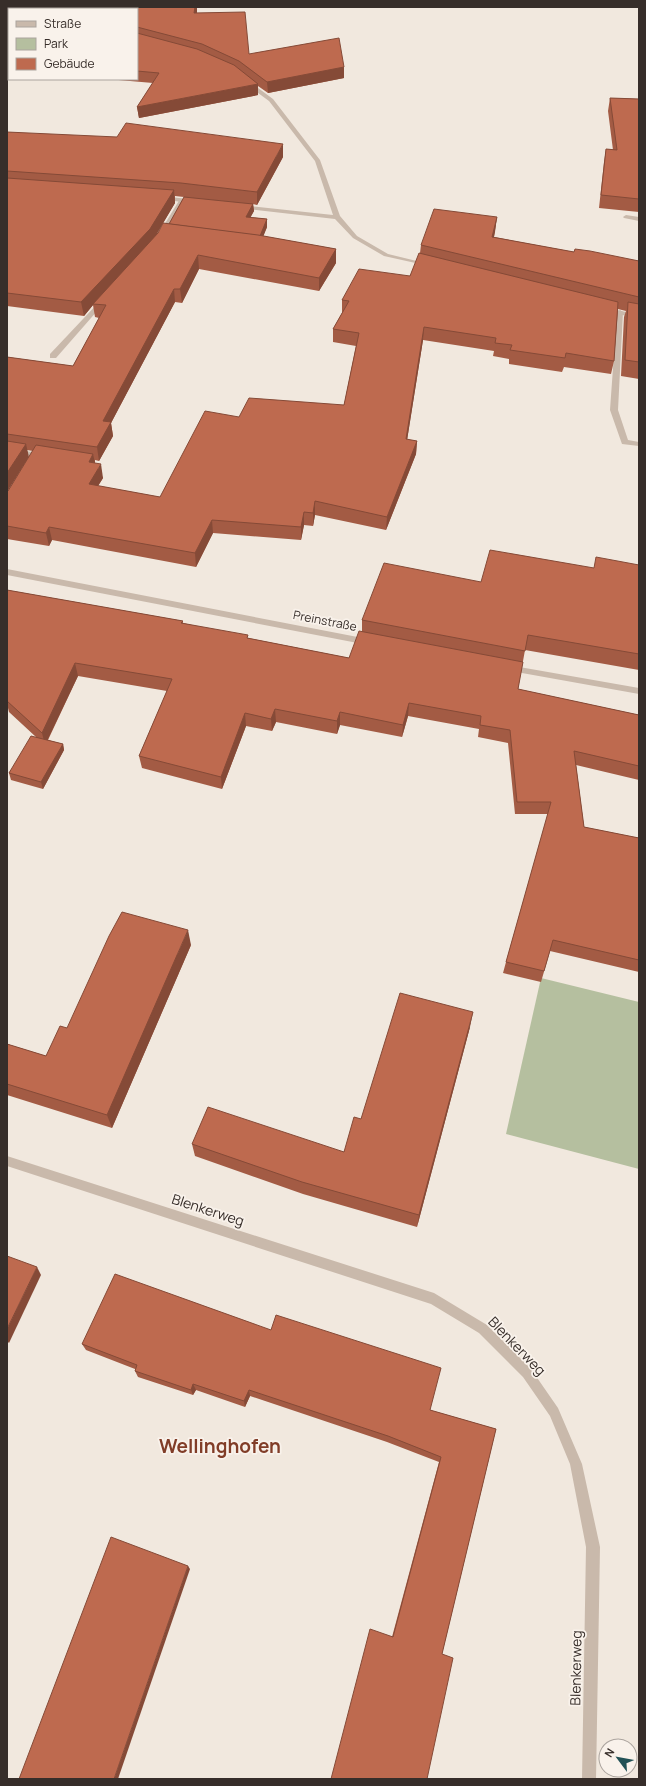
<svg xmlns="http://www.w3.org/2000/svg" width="646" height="1786" font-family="Manrope,sans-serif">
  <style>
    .green { fill: #b5bf9f }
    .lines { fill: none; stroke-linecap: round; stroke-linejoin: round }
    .service { fill: #c9b9ab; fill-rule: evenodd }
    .minor { fill: #c9b9ab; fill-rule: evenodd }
    .tertiary { fill: #c9b9ab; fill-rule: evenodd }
    .wall { fill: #a35b44; fill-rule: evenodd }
    .shaded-wall { fill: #854a37 }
    .building { fill: #be6a4f; stroke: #854a37 }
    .labels { text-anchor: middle; stroke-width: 3.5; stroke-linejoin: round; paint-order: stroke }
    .street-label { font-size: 12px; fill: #372e2a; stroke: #f9f2eb }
    .near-street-label { font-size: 14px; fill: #372e2a; stroke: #f9f2eb }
    .near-district-label { font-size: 19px; font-weight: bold; fill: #813d28; stroke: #f9f2eb }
  </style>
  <rect width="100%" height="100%" fill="#f1e8de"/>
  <!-- green -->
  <path class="green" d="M541,978l98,24v167l-133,-35z"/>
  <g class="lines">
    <!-- service -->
    <g class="service">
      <path d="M180,199l5,1 -22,36h-4l-1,-1z"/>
      <path d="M626,215l13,2v4l-15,-3 -1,-1z"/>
      <path d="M100,301l5,1 -49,56h-6v-4z"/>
      <path d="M620,310l3,2 -5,98 10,30 11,2v4l-17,-2 -12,-34 7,-98z"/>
      <path d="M7,448l38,6 4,2 -4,2 -38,-6z"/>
    </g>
    <!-- minor -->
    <g class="minor">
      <path d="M246,82h4l23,17 47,61 20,56 17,20 31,18 41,10v2l-45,-10 -31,-18 -18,-19 -96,-11 -1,-1 3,-2 92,10 -18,-54 -46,-60 -23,-17z"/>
      <path d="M162,196l34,4 3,2 -3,2 -36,-5v-2z"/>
      <path d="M604,307l35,8v4l-37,-9v-2z"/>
      <path d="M7,1156l427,137 53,32 44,44 27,39 24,56 18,83 -4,232h-14l4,-232 -16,-83 -20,-48 -27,-39 -44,-44 -48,-29 -424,-138z"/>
    </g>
    <!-- tertiary -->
    <g class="tertiary">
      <path d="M7,569l361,70 4,3 -4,3 -361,-70z"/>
      <path d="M508,665l131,23v6l-134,-24 -1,-2z"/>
    </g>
  </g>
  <!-- wall -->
  <g class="wall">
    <path d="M7,7h190v6l52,41 95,13v11l-76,15 -10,-7v9l-119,23 -2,-11 16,-24 -46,-4h30v-70h-128v61h-2z"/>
    <path d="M610,98l29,1v113l-40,-4 5,-46 2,-13 7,1 -5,-39z"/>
    <path d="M7,132l276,25 -26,48 -4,-1 1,7 -4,6 17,2v8l-4,9 73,13v14l-17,28 -120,-22 -17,34 -7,-1 -64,121 2,13 -14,25 -4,-1v3l8,15 -5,8 62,11 79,-80 105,-12 12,-59 -23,-4v-13l9,-16v-13l68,-24 10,-23 1,-8 76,-28 -3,20 80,15 65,9v118l-18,-3 3,-59 2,-6 -8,-2 -4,52 -3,13 -47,-7 -2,5 -53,-8v-5l-16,-3 1,-5 -71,-11 -16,100 10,1 -1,13 -30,76 -71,-15 -2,11 -9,-1 -3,15 -88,-7 -17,34 -144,-27 -3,6 -42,-7v-182l66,9 26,-48 -4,-1 -2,-12 -9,11 -77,-10zM175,196l9,1 -15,27 -12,9 18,-30zM27,450l6,1 -26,41z"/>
    <path d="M639,555v115l-114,-20 -7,39 121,26v65l-63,-15 8,62 55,11v134l-89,-21 -9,31 -38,-9 3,-11 42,-148h-33l-7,-71 -30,-6 1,-8 -71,-13 -6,21 -62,-12 -3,9 -61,-12 -4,9 -26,-5 -24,63 -80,-21 -3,-12 28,-65 -89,-15 -30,64 15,4 1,6 -21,39 -32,-9 -2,-7 27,-36 -27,-25 -2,-8v-114l176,31v2l65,15 101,20 13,-26v-12l119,-38 113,-14 44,-3z"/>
    <path d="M191,945l-79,183 -105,-33v-51l39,12 21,-28z"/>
    <path d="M470,1027l-53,200 -114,-33 -108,-38 -3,-12 152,8 17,-33z"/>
    <path d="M82,1344l348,66 66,19 -54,225 -50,-17 47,-175 -52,-20 -137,-46 -5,11 -49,-17 -3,5 -55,-18 -3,-6v-2l-49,-19z"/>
  </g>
  <!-- shaded-wall -->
  <g class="shaded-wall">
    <path d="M195,7h2v5l-3,12v-11z"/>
    <path d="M344,67v11l-76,15 -1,-11z"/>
    <path d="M258,84v11l-119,23 -2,-11z"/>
    <path d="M283,144v13l-26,48v-13z"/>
    <path d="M174,190l1,13 -23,39 -59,62v1l-9,11 -3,-14z"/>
    <path d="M253,204l1,7 -7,13 -1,-7z"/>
    <path d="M497,217l-2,15 -5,21 2,-16z"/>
    <path d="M267,219v8l-7,18 -1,-8z"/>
    <path d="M336,249v14l-17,28v-13z"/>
    <path d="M198,255l1,14 -17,34 -2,-14z"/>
    <path d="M174,289l1,13 -64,121 2,13 -14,25 -2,-14 6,-26z"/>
    <path d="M424,327l-1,13 -18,113 1,-14z"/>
    <path d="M417,441l-1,13 -30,76 1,-13z"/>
    <path d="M26,444l3,13 -22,35v-19z"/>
    <path d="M93,454l3,13 -7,-5z"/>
    <path d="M101,464l2,14 -12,19 -2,-13z"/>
    <path d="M315,501v14l-2,11v-13z"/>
    <path d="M304,512v13l-3,15v-13z"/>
    <path d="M212,520l1,13 -17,34 -1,-14z"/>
    <path d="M49,527l3,13 -3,6 -3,-13z"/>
    <path d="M75,663l3,13 -33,69 -3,-12z"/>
    <path d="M409,703l-1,13 -6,21 1,-12z"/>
    <path d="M275,709l1,13 -4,9 -1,-12z"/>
    <path d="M340,712v13l-3,9v-13z"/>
    <path d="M245,713l1,13 -24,63 -1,-12z"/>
    <path d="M63,744l1,6 -21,39 -2,-7z"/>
    <path d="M188,930l3,15 -79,183 -5,-13z"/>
    <path d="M473,1012l-3,15 -53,200 2,-12z"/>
    <path d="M37,1267l4,8 -32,68 -2,-2v-12z"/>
    <path d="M193,1384l3,6 -3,5 -2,-5z"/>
    <path d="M249,1390l1,6 -5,11 -1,-6z"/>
    <path d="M188,1566l2,3 -72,210h-4z"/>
  </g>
  <!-- building -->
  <g class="building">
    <path d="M8,7h187l-1,6 51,-1 4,42 90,-16 5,29 -77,15 -28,-21 -37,-17 -65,-17v-18h-128v51l-2,-1v-48h1z"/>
    <path d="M137,33l60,16 37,16 24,19 -121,23 22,-34 -22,-2z"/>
    <path d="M610,98l29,1v100l-38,-4 5,-46 11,1z"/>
    <path d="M126,123l157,21 -26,48 -76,-9 -174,-12v-39l110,5z"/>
    <path d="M7,178l167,12 -24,39 -69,73 -74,-9z"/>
    <path d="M184,197l69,7 -7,13 21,2 -7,17 -91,-12z"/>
    <path d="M434,209l63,8 -5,20 82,15 1,-3 15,2 49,10v36l-218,-52z"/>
    <path d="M163,223l95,12 78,14 -17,29 -121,-23 -18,34h-6l-71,132 8,1 -14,25 -90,-13v-77l66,9 33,-61 -13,-1 65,-71z"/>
    <path d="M419,253l199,49 -4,59 -48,-8 -1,5 -55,-8 2,-5 -17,-2 1,-5 -72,-11 -18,112 11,2 -30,76 -72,-16 -2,12 -9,-1 -3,15 -89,-7 -17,33 -146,-26 -3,6 -39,-7v-34l1,-1 28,-46 57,9 -4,8 12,2 -12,20 71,13 45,-86 34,6 10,-19 95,7 15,-72 -26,-4 16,-28 -7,-1 17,-31 51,7z"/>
    <path d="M628,302l11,2v58l-14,-2z"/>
    <path d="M7,441l19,3 -19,29z"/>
    <path d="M490,550l104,18 2,-11 43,8v89l-111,-19 -3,16 -163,-31 22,-57 97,19z"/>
    <path d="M7,590l176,31 -2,2 67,12 -1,3 102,20 10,-27 164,31 -5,27 121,26v51l-65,-15 10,76 55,11v122l-86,-20 -9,31 -38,-9 45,-160h-34l-7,-72 -30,-5 1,-9 -72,-13 -6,22 -63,-13 -3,9 -62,-12 -4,10 -26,-6 -24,64 -82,-21 33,-77 -97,-16 -33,70 -35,-32z"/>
    <path d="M31,736l32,8 -22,38 -32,-9z"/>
    <path d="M122,912l66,18 -81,185 -100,-31v-40l39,12 14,-30 7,2 42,-92z"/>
    <path d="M400,993l73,19 -54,203 -117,-33 -110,-38 16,-37 136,45 10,-35 7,2z"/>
    <path d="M7,1256l30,11 -30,62z"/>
    <path d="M115,1274l156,56 5,-15 165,53 -11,42 66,19 -54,225 11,4 -26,121h-96l39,-150 23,8 48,-180 -53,-21 -139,-46 -5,11 -51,-17 -2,6 -56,-19 2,-6 -55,-21z"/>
    <path d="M111,1537l77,29 -74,213h-95z"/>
  </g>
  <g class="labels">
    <!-- street labels -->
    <g class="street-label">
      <text transform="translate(325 621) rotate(11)" y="4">Preinstraße</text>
    </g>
    <!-- near-street labels -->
    <g class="near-street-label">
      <text transform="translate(208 1210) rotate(18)" y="5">Blenkerweg</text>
      <text transform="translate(517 1346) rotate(46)" y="5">Blenkerweg</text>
      <text transform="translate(576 1668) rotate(-89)" y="5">Blenkerweg</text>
    </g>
    <!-- near-district labels -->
    <g class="near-district-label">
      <text x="220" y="1453">Wellinghofen</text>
    </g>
  </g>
  <!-- border -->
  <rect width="646" height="1786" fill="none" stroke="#372e2a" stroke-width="16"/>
  <!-- legend -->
  <rect x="8" y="8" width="130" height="72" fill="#f9f2eb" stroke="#aba49e"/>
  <rect x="16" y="21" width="20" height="6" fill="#c9b9ab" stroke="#aba49e"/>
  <text x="44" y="28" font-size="12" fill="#372e2a">Straße</text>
  <rect x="16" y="38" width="20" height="12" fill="#b5bf9f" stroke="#aba49e"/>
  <text x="44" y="48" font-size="12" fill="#372e2a">Park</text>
  <rect x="16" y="58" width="20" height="12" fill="#be6a4f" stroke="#aba49e"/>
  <text x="44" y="68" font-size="12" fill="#372e2a">Gebäude</text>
  <!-- north arrow -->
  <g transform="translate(618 1758) rotate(302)"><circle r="19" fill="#f9f2eb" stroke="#aba49e"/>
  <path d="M0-3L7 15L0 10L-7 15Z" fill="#225256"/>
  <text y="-6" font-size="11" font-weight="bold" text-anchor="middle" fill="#372e2a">N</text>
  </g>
</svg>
